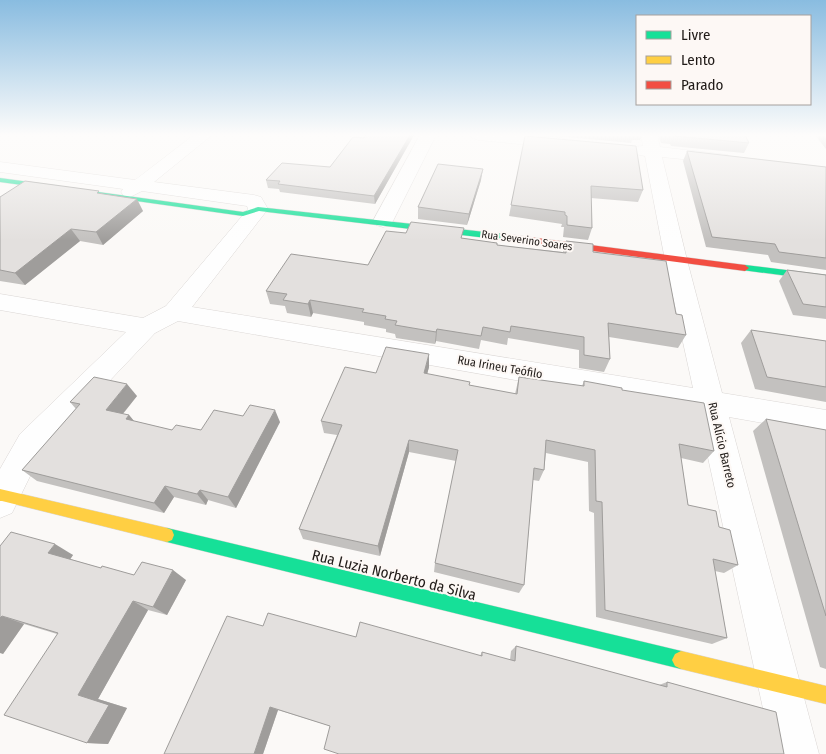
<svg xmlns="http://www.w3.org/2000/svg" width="826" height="754" font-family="'Fira Sans Condensed',sans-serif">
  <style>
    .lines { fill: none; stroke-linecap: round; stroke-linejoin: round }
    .street-casing { stroke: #dad6d4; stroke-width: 1 }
    .fast-casing { stroke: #dad6d4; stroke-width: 1 }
    .slow-casing { stroke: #dad6d4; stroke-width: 1 }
    .jam-casing { stroke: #dad6d4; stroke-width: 1 }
    .street { fill: #fefefe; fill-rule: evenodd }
    .fast { fill: #16e098; fill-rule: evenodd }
    .slow { fill: #ffcf43; fill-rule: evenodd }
    .jam { fill: #f24e42; fill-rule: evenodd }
    .wall { fill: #c3c1bf }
    .shaded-wall { fill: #9f9d9b }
    .building { fill: #e3e0de; stroke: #9f9d9b }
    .labels { text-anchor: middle; stroke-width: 4; stroke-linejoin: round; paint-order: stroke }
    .far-street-label { font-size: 11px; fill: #201b18; stroke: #fdf8f5 }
    .street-label { font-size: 12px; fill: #201b18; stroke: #fdf8f5 }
    .near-street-label { font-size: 15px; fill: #201b18; stroke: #fdf8f5 }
  </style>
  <rect width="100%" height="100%" fill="#fbf9f7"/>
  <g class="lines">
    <!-- street casing -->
    <g class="street-casing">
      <g id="street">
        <path d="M194,135h18l-58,47 100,13 7,2 7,12 -76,98 501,81 -28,-128 -20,-104 -15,-3 -2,-3 2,-3 13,-1 -2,-11h16l3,12 68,8 2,3 -2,3 -6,2 -60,-6 25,103 35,133 104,17v24l-97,-17 90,337h-46l-75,-342 -520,-91 -23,12 -113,119 -30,61 -12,5v-49l20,-35 106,-102 -126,-22v-16l143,24 23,-12 82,-97 -1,-3 -105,-15 -12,6 -6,-1 -3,-4 2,-3 -123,-17v-10l135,18z"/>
        <path d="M420,135h16l-43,86 -3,4 -7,2 -7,-2 -3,-4z"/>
        <path d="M470,135h56l35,3 6,2 2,3 -2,3 -6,2 -83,-8 -5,-2z"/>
      </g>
    </g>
    <!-- fast casing -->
    <g class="fast-casing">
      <g id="fast">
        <path d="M0,178l59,8 4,2 -4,2 -59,-8z"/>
        <path d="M98,192l145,20 15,-5 255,28 4,3 -4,3 -254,-30 -16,5 -142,-20h-3z"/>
        <path d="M745,265l81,10v6l-84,-11v-4z"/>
        <path d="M167,528l514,123 6,3 3,6 -3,6 -6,3 -514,-127 -5,-2 -2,-5 2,-5z"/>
      </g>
    </g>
    <!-- slow casing -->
    <g class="slow-casing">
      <g id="slow">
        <path d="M0,489l167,39 5,2 2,5 -2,5 -5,2 -165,-41h-2z"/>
        <path d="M681,651l145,35v18l-145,-35 -6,-3 -3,-6 3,-6z"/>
      </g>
    </g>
    <!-- jam casing -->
    <g class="jam-casing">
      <path id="jam" d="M513,235l232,30 4,3 -4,3 -235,-31 -1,-2z"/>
    </g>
    <!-- street -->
    <use href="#street" class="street"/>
    <!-- fast -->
    <use href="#fast" class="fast"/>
    <!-- slow -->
    <use href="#slow" class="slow"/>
    <!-- jam -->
    <use href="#jam" class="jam"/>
  </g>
  <!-- wall -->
  <g class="wall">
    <path d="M414,135l-39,69 -95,-12 -1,-3 -11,-1 -2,-8 64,-13 34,-29z"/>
    <path d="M546,135h96l-2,5h-8l-1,3z"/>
    <path d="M658,135h87l4,8 -5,10 -73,-7 -1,-2 -9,-1z"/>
    <path d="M815,135h11v14z"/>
    <path d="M525,136l118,54 -5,12 -47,-4 1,30 -4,12 -25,-3 1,-10h-3l1,-3 -53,-8z"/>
    <path d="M687,151l139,16v103l-55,-8 -3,-7 -62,-8 -23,-86z"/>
    <path d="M481,180l-14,45 -49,-6v-12z"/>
    <path d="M100,193l43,18 -40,34 -23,-4 -55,44 -25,-4v-84z"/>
    <path d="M406,233l57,5 34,7 66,7 3,-11 27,11 83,62 10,21 -8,13 -69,-11 1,22 -6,13 -25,-4v-18l-71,-12 -1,7 -26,-5 -2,9 -43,-8 -1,3 -39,-6 -1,-4 -9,-2v-3l-22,-4v-3l-51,-9 -2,4 -24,-4 -2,-7 -15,-2 -4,-13 102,-26z"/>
    <path d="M787,270l39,5v44l-33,-4 -14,-34z"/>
    <path d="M751,330l75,11v61l-71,-13 -14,-46z"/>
    <path d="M429,367l-2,7 42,11 46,9 4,-17 63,9 2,-5 38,9 92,61 -11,12 -22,-5 7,47 31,22 19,38 -14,8 -9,-2 12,67 -15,6 -116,-27 -2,-104 -5,-2 -1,-49 -42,-9 -2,17 -5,11 -6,-1 -9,105 -5,8 -85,-21 1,-9 21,-102 -47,-9 -29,104 -77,-17 -4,-10 38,-94 -13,-2 -3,-12 55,-48z"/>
    <path d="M137,396l-14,18 6,1 5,6 38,9h29l42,-14 37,6 -44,86 -28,-8 -2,5 -32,-8 -10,16 -127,-32 -15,-11 54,-61 -6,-7z"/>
    <path d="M766,419l60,11v239l-6,-2 -67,-236z"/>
    <path d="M11,532l62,23 -3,4 31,9 33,7 52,5 -19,35 -19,-5 -50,89 29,9 -19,36 -21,-1 -30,-109 -33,-10 -21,30z"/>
    <path d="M263,626l93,11 124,19 2,-4 28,8 1,-9 5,-5 143,39 8,-3 109,30 -446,14 -52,-16 -15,44h-99z"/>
  </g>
  <!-- shaded-wall -->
  <g class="shaded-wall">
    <path d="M410,135h4l-39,69 -1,-8z"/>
    <path d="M483,169l-2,11 -14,45 2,-11z"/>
    <path d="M137,199l6,12 -40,34 -7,-13z"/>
    <path d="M71,229l9,12 -55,44 -10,-12z"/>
    <path d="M310,300l3,13 -2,4 -3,-13z"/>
    <path d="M437,329l-1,12 -1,3 1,-12z"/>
    <path d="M429,354v13l-5,19v-13z"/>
    <path d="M127,384l10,12 -21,26 -10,-12z"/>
    <path d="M275,410l5,12 -44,86 -8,-11z"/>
    <path d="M129,415l10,12 -13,-8z"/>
    <path d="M409,440v12l-29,104 -2,-10z"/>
    <path d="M165,486l9,11 -10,16 -10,-10z"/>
    <path d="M200,490l8,10 -2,5 -9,-11z"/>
    <path d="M55,544l18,11 -6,9 -19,-11z"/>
    <path d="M173,570l13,10 -19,35 -14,-8z"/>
    <path d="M133,601l15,9 -50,89 29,9 -19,36 -21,-1 -9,-48z"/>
    <path d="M2,616l22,8 -21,30 -3,-1v-35z"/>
    <path d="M270,707l8,3 -15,44h-9z"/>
  </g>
  <!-- building -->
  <g class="building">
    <path d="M366,135h44l-36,61 -96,-12 2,-3 -14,-1 16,-17 48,4 23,-30 11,1z"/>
    <path d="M675,135h70l4,8 -74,-7z"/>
    <path d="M525,136l111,10 7,44 -52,-4 1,42 -25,-3v-9l-2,-1v-3l-54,-7z"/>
    <path d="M687,151l139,16v91l-47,-6 -4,-8 -63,-7z"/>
    <path d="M438,164l45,5 -14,45 -51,-7z"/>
    <path d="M25,181l74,10 -2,2 40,6 -41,33 -25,-3 -56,44 -15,-3v-73z"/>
    <path d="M411,222l53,6 -3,10 36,5v2l69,8v-12l27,3v8l73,9 10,53 6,1 4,20 -78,-12 2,36 -26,-4v-18l-73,-11 -1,6 -27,-5 -2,9 -44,-7 -1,3 -41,-7 2,-4 -12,-2 1,-3 -24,-4 2,-3 -54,-9 -2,4 -25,-4 4,-6 -21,-3 25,-37 77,11 18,-34 20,2z"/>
    <path d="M787,270l39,5v32l-23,-3z"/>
    <path d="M751,330l75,11v46l-59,-10z"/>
    <path d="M386,347l43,7 -5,19 46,9 -1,3 48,9 2,-17 65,9v-5l38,7v2l82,13 10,48 -35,-7 9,61 28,6 3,16 11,3 8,35 -25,-6 14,79 -122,-28 -3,-108 -6,-1 -1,-51 -49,-10 -2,30 -10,-2 -10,117 -89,-22 23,-113 -49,-10 -31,106 -79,-17 43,-104 -21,-4 24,-54 31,6z"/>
    <path d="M94,377l33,7 -21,26 23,5 -3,4 46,11 4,-5 25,5 13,-20 29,6 7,-11 25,5 -47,87 -28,-7 -3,4 -32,-8 -11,17 -132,-33 58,-66 -10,-2z"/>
    <path d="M766,419l60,11v186z"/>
    <path d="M11,532l44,12 -7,9 53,15 1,-2 32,9 8,-13 31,8 -20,37 -20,-6 -55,94 31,10 -22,38 -83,-28 54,-82 -56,-17 -2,2v-72z"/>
    <path d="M268,613l88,24 4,-15 122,34v-4l33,9 1,-15 151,41v-5l109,30 8,42h-445l-15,-5 6,-23 -60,-19 -16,47h-90l63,-138 36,10z"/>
  </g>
  <!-- sky -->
  <linearGradient id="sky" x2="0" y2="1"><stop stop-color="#89bce0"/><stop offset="0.56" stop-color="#fdfcfb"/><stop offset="1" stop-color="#fdfcfb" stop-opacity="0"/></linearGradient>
  <rect width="826" height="241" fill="url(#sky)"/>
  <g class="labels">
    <!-- far-street labels -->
    <g class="far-street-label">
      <text transform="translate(527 240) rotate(8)" y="4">Rua Severino Soares</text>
    </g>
    <!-- street labels -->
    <g class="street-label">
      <text transform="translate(500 367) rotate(10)" y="4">Rua Irineu Teófilo</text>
      <text transform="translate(722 445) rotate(77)" y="4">Rua Alício Barreto</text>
    </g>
    <!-- near-street labels -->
    <g class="near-street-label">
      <text transform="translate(394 575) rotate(14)" y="5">Rua Luzia Norberto da Silva</text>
    </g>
  </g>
  <!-- legend -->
  <rect x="636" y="15" width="175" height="90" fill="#fdf8f5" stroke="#a5a09d"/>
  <rect x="646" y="31" width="25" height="8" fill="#16e098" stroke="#a5a09d"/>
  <text x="681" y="40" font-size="15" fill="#201b18">Livre</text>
  <rect x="646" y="56" width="25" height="8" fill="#ffcf43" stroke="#a5a09d"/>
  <text x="681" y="65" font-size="15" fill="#201b18">Lento</text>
  <rect x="646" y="81" width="25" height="8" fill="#f24e42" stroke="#a5a09d"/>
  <text x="681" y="90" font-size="15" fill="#201b18">Parado</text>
</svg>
